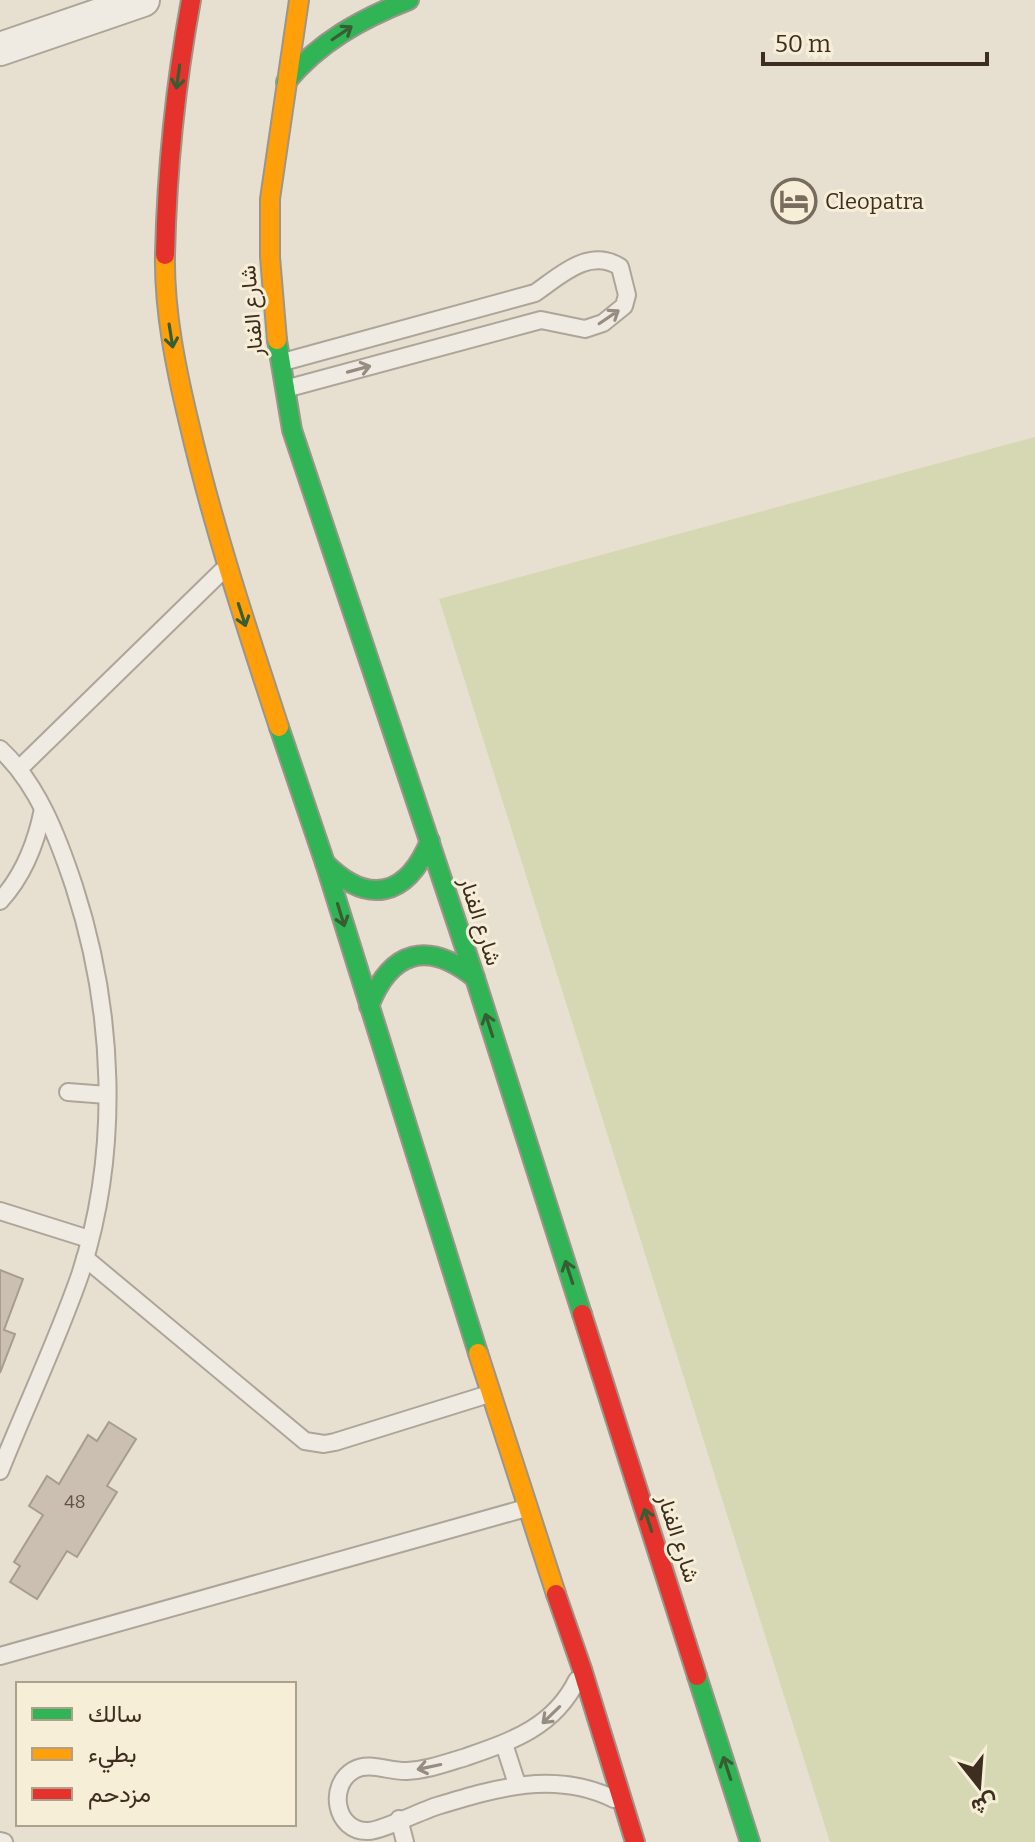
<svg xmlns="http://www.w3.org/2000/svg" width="1035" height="1842" font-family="Bitter,Vazirmatn,serif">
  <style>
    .green { fill: #d6d7b3 }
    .building { fill: #cbbfb2; stroke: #a89c90; stroke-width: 2 }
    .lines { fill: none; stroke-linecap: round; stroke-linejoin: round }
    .lane-casing { stroke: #ada599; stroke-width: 20 }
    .street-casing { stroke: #ada599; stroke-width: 36 }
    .fast-casing { stroke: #9c958a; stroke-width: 22 }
    .slow-casing { stroke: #9c958a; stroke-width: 22 }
    .jam-casing { stroke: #9c958a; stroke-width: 22 }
    .lane { stroke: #efebe3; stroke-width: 16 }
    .street { stroke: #efebe3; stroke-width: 32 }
    .fast { stroke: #30b455; stroke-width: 18 }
    .slow { stroke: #ff9f0a; stroke-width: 18 }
    .jam { stroke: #e5322d; stroke-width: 18 }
    .oneway { stroke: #385d33 }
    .oneway2 { stroke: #968c82 }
    .labels { text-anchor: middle; stroke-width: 6; stroke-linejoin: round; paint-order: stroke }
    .number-label { font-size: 18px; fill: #605244 }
    .poi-label { font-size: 22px; fill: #3d2e20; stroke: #f7eed8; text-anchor: start }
    .street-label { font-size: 22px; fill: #3d2e20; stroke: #f7eed8 }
  </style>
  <rect width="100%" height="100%" fill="#e7e0d1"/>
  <!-- green -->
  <path class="green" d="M1035,437v1405h-205l-391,-1243z"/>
  <!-- building -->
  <g class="building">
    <path d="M0,1270l23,9 -19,51 11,4 -15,39z"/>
    <path d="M109,1422l27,17 -29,47 10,6 -40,65 -10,-6 -30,48 -27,-17 10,-16 -6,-4 29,-47 -14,-9 18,-30 12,8 29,-49 9,6z"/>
  </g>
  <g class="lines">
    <!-- lane casing -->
    <g class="lane-casing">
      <g id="lane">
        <path d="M283,362l252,-69c25,-17 54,-46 85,-26l7,28 -3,11 -21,17 -18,6 -44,-9 -256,69"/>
        <path d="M0,749c38,35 58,89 74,137 40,123 47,264 6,389 -23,66 -54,131 -80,196"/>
        <path d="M20,768l202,-197"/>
        <path d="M0,901c24,-26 36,-57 43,-92"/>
        <path d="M68,1092l39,3"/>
        <path d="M0,1211l89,28"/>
        <path d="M85,1258l220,183 19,3 11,-2 154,-48"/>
        <path d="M0,1656l526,-148"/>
        <path d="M577,1680c-23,47 -65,61 -111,77 -20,6 -38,13 -59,14 -17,1 -38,-10 -53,-1 -27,15 -19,62 14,61 13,0 53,-20 69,-25 59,-18 118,-36 177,-7"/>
        <path d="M504,1744l13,40"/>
        <path d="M399,1819l6,23"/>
        <path d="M0,1841l4,1"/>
      </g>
    </g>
    <!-- street casing -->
    <g class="street-casing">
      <path id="street" d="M0,49l143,-49"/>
    </g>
    <!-- fast casing -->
    <g class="fast-casing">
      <g id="fast">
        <path d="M286,82c33,-40 75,-63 123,-82"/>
        <path d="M277,340l15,90 183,548 107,336"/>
        <path d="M279,727l46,136 153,490"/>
        <path d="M325,863c43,43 82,34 105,-22"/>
        <path d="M369,1006c22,-56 59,-66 106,-28"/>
        <path d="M697,1676l53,166"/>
      </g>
    </g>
    <!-- slow casing -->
    <g class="slow-casing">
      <g id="slow">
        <path d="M165,255c-1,56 11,114 24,168 24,103 57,203 90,304"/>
        <path d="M277,340l-7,-83v-58l29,-199"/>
        <path d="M478,1353l78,241"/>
      </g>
    </g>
    <!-- jam casing -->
    <g class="jam-casing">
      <g id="jam">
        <path d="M165,255c2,-89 10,-168 26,-255"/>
        <path d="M582,1314l115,362"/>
        <path d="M556,1594l26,75 53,173"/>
      </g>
    </g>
    <!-- lane -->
    <use href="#lane" class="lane"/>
    <!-- street -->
    <use href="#street" class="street"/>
    <!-- fast -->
    <use href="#fast" class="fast"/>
    <!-- slow -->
    <use href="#slow" class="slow"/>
    <!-- jam -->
    <use href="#jam" class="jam"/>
  </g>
  <!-- one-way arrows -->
  <defs><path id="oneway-shaft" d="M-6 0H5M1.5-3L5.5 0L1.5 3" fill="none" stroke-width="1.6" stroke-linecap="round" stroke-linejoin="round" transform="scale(2)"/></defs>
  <g class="oneway">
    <use href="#oneway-shaft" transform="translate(342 33) rotate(-34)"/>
    <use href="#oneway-shaft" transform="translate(178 77) rotate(98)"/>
    <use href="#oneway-shaft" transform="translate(171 336) rotate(81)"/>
    <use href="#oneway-shaft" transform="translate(242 615) rotate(72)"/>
    <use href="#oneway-shaft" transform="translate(341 915) rotate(73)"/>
    <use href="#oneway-shaft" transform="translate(489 1025) rotate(-108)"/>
    <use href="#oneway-shaft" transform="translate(569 1272) rotate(-108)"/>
    <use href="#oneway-shaft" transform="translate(648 1520) rotate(-108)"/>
    <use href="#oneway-shaft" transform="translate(727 1768) rotate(-108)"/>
  </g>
  <g class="oneway2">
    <use href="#oneway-shaft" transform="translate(609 317) rotate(-34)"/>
    <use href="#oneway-shaft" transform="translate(359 369) rotate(-15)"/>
    <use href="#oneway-shaft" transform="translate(551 1715) rotate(136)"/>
    <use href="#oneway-shaft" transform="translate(429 1767) rotate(168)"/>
  </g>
  <!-- icons -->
  <defs>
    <g id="hotel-ring" transform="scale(2.3)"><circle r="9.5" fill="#f7eed8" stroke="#786c5e" stroke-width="1.5"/><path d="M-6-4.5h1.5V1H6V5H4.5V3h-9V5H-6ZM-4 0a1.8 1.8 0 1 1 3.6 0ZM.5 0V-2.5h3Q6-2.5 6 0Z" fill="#786c5e"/></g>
  </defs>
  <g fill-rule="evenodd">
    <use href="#hotel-ring" x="794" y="201"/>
  </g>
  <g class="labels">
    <!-- number labels -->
    <g class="number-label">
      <text x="75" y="1508">48</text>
    </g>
    <!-- poi labels -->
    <g class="poi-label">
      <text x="825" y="209">Cleopatra</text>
    </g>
    <!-- street labels -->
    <g class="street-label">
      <text transform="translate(251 311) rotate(-95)" y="8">شارع الفنار</text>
      <text transform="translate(481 921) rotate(72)" y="8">شارع الفنار</text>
      <text transform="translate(679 1538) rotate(72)" y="8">شارع الفنار</text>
    </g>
  </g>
  <!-- legend -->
  <rect x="16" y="1682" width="280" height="144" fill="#f7eed8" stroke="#ada18e" stroke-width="2"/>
  <rect x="32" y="1708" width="40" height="12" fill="#30b455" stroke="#ada18e" stroke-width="2"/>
  <text x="88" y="1722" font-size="24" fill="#3d2e20">سالك</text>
  <rect x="32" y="1748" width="40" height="12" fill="#ff9f0a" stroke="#ada18e" stroke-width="2"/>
  <text x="88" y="1762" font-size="24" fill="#3d2e20">بطيء</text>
  <rect x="32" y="1788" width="40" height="12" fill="#e5322d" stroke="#ada18e" stroke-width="2"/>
  <text x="88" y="1802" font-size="24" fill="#3d2e20">مزدحم</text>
  <!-- north arrow -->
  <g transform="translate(979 1786) rotate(163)" stroke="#f7eed8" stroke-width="6" paint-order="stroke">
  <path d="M0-6L14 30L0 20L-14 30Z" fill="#3d2e20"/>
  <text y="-12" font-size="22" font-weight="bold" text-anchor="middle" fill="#3d2e20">ش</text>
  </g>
  <!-- scale -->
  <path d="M763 52v12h224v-12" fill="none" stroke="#3d2e20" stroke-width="4"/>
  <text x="775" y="52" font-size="24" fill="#3d2e20" stroke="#f7eed8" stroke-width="6" paint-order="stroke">50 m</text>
</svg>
